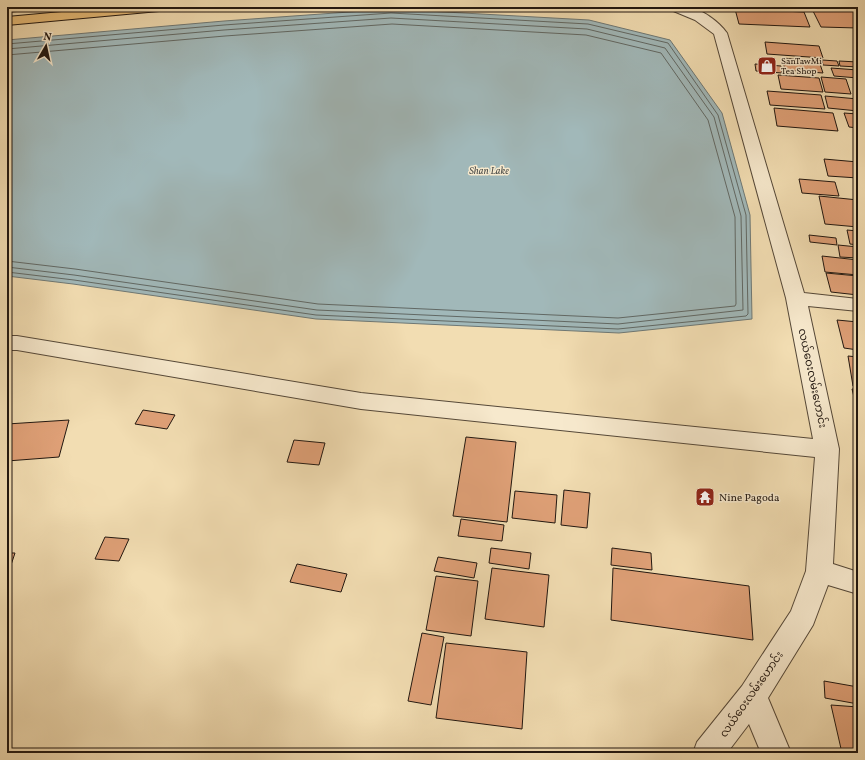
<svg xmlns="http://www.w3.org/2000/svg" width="865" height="760" font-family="Vollkorn,'Noto Sans Myanmar',serif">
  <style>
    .water { fill: #a1b8b9; stroke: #6e7875 }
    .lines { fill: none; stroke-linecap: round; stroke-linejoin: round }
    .shore { stroke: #616864; stroke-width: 1 }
    .building { fill: #e0a178; stroke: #211710 }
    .minor-casing { stroke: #554838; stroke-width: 2 }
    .major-casing { stroke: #211710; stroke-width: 2 }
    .minor { fill: #f7e9cd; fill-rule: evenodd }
    .major { fill: #e9be79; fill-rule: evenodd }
    .labels { text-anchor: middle; stroke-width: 3; stroke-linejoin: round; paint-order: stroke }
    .far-poi-label { font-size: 9px; fill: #211710; stroke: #f7e9cd; text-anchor: start }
    .far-water-label { font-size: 10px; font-style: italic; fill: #4e4f4b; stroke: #f7e9cd }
    .street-label { font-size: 11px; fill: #211710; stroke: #f7e9cd }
    .poi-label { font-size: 11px; fill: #211710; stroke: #f7e9cd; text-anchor: start }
  </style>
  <rect width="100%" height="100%" fill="#f2ddb2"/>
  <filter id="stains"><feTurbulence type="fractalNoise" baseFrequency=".005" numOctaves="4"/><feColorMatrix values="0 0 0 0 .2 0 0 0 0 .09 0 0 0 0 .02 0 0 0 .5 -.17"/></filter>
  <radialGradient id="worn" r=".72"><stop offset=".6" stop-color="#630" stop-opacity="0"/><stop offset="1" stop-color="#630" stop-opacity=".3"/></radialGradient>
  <!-- water -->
  <path class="water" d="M391,9l198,11 81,20 52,73 28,102 2,104 -133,14 -303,-14 -243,-35 -66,-8v-236l217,-19z"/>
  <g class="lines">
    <!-- shore -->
    <g class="shore">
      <path d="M7,44l217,-19 167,-12 197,11 80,19 50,72 28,100 2,99 -2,2 -128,13 -302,-14 -242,-35 -67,-8"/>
      <path d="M7,49l217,-19 167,-12 196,11 78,19 49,69 27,99 2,94 -125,14 -301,-14 -243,-35 -67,-8"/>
      <path d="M7,55l218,-19 167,-12 194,11 75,18 47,67 27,97 1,87 -1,2 -117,12 -300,-14 -243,-35 -68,-8"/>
    </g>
  </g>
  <!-- building -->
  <g class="building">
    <path d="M13,7h11l-1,4 -12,1z"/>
    <path d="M26,7h31l-1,2 -31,1z"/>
    <path d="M787,7h19l1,3h-19z"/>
    <path d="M811,7h47v21l-37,-1z"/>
    <path d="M735,9l69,3 6,15 -71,-3z"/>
    <path d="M765,42l54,4 4,12 -56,-4z"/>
    <path d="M782,58l37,3 4,12 -38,-3z"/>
    <path d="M822,60l15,1 2,5 -16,-1z"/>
    <path d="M839,61l19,1v5l-18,-1z"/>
    <path d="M755,64l26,2 1,7 -26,-2z"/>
    <path d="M831,68l27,2v8l-24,-2z"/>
    <path d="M778,75l41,3 4,14 -42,-3z"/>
    <path d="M821,77l25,2 5,15 -26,-2z"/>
    <path d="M767,91l54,4 4,14 -55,-4z"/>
    <path d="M825,96l33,3v12l-30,-3z"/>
    <path d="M774,108l59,5 5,18 -61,-5z"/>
    <path d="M844,113l14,1v14l-9,-1z"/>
    <path d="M824,159l34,3v16l-30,-2z"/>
    <path d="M799,179l36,3 4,14 -37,-3z"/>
    <path d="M819,196l39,4v27l-33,-3z"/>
    <path d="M847,230l11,1v14l-8,-1z"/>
    <path d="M809,235l27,3 1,7 -27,-3z"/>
    <path d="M838,245l20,2v11l-18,-1z"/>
    <path d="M822,256l36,4v15l-33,-3z"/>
    <path d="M826,273l32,3v19l-27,-3z"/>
    <path d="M837,320l21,2v28l-14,-2z"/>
    <path d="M848,356l10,1v30l-5,-1z"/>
    <path d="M852,389h6v13l-3,-1z"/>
    <path d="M143,410l32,5 -8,14 -32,-5z"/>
    <path d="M69,420l-10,37 -52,4v-37z"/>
    <path d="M466,437l50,5 -9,80 -54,-6z"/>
    <path d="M294,440l31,3 -6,22 -32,-3z"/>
    <path d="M564,490l26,3 -3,35 -26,-3z"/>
    <path d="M515,491l42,4 -2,28 -43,-5z"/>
    <path d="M461,519l43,6 -2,16 -44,-5z"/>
    <path d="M105,537l24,2 -10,22 -24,-2z"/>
    <path d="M491,548l40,5 -2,16 -40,-6z"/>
    <path d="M612,548l39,5 1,17 -41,-5z"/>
    <path d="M7,553h8l-8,24z"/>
    <path d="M438,557l39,6 -3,15 -40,-7z"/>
    <path d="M297,564l50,10 -6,18 -51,-10z"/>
    <path d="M492,568l57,7 -5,52 -59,-8z"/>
    <path d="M613,568l136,18 4,54 -142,-20z"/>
    <path d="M436,576l42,5 -7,55 -45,-6z"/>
    <path d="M422,633l22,4 -13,68 -23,-4z"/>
    <path d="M446,643l81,9 -5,77 -86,-11z"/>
    <path d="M824,681l34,6v17l-33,-6z"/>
    <path d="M831,705l27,2v46h-16z"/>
  </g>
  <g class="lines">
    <!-- minor casing -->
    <g class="minor-casing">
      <path id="minor" d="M669,7c7,0 13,-1 19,0 14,2 31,15 39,26l77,260 54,6v12l-50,-5 31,143 -6,115 25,8v22l-30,-9 -15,40 -45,73 23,55h-30l-12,-29 -22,29h-34l4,-11 45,-56 49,-75 15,-40 9,-114 -454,-48 -344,-59h-10v-14h10l344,57 452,46 -27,-141 -72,-264 -19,-14 -24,-10z"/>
    </g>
    <!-- major casing -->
    <g class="major-casing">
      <path id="major" d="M116,7h50l-2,3 -5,1 -152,14v-8z"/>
    </g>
    <!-- minor -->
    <use href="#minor" class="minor"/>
    <!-- major -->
    <use href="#major" class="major"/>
  </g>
  <!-- icons -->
  <defs>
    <g id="shop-square" transform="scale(1)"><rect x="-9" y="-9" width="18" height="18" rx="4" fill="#8f2418" stroke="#f7e9cd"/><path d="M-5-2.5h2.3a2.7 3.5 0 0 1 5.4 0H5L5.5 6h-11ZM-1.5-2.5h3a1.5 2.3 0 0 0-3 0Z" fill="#fff"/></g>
    <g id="temple-square" transform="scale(1)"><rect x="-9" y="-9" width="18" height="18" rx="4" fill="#8f2418" stroke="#f7e9cd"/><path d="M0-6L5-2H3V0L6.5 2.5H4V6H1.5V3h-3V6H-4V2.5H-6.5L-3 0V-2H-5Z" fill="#fff"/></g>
  </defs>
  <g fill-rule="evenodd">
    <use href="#shop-square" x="767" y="66"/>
    <use href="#temple-square" x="705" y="497"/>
  </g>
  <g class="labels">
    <!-- far-poi labels -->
    <g class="far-poi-label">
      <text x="781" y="64">SanTawMi<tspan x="781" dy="10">Tea Shop</tspan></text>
    </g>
    <!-- far-water labels -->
    <g class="far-water-label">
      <text x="489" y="174">Shan Lake</text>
    </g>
    <!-- street labels -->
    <g class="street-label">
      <text transform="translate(813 378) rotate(78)" y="4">လယ်ဝေးလမ်းဟောင်း</text>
      <text transform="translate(751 694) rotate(-55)" y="4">လယ်ဝေးလမ်းဟောင်း</text>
    </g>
    <!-- poi labels -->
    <g class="poi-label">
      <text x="719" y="501">Nine Pagoda</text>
    </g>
  </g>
  <!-- margin -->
  <rect width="865" height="760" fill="none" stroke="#f2ddb2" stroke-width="24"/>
  <rect x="8" y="8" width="849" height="744" fill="none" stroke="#211710" stroke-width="2"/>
  <rect x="12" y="12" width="841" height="736" fill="none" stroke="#211710"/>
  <!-- north arrow -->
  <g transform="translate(46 46) rotate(9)" stroke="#f7e9cd" stroke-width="3" paint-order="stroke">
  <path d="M0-3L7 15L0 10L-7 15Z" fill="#211710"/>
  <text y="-6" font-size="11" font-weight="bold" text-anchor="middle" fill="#211710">N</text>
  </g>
  <rect width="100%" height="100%" filter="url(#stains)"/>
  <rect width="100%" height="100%" fill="url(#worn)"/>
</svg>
